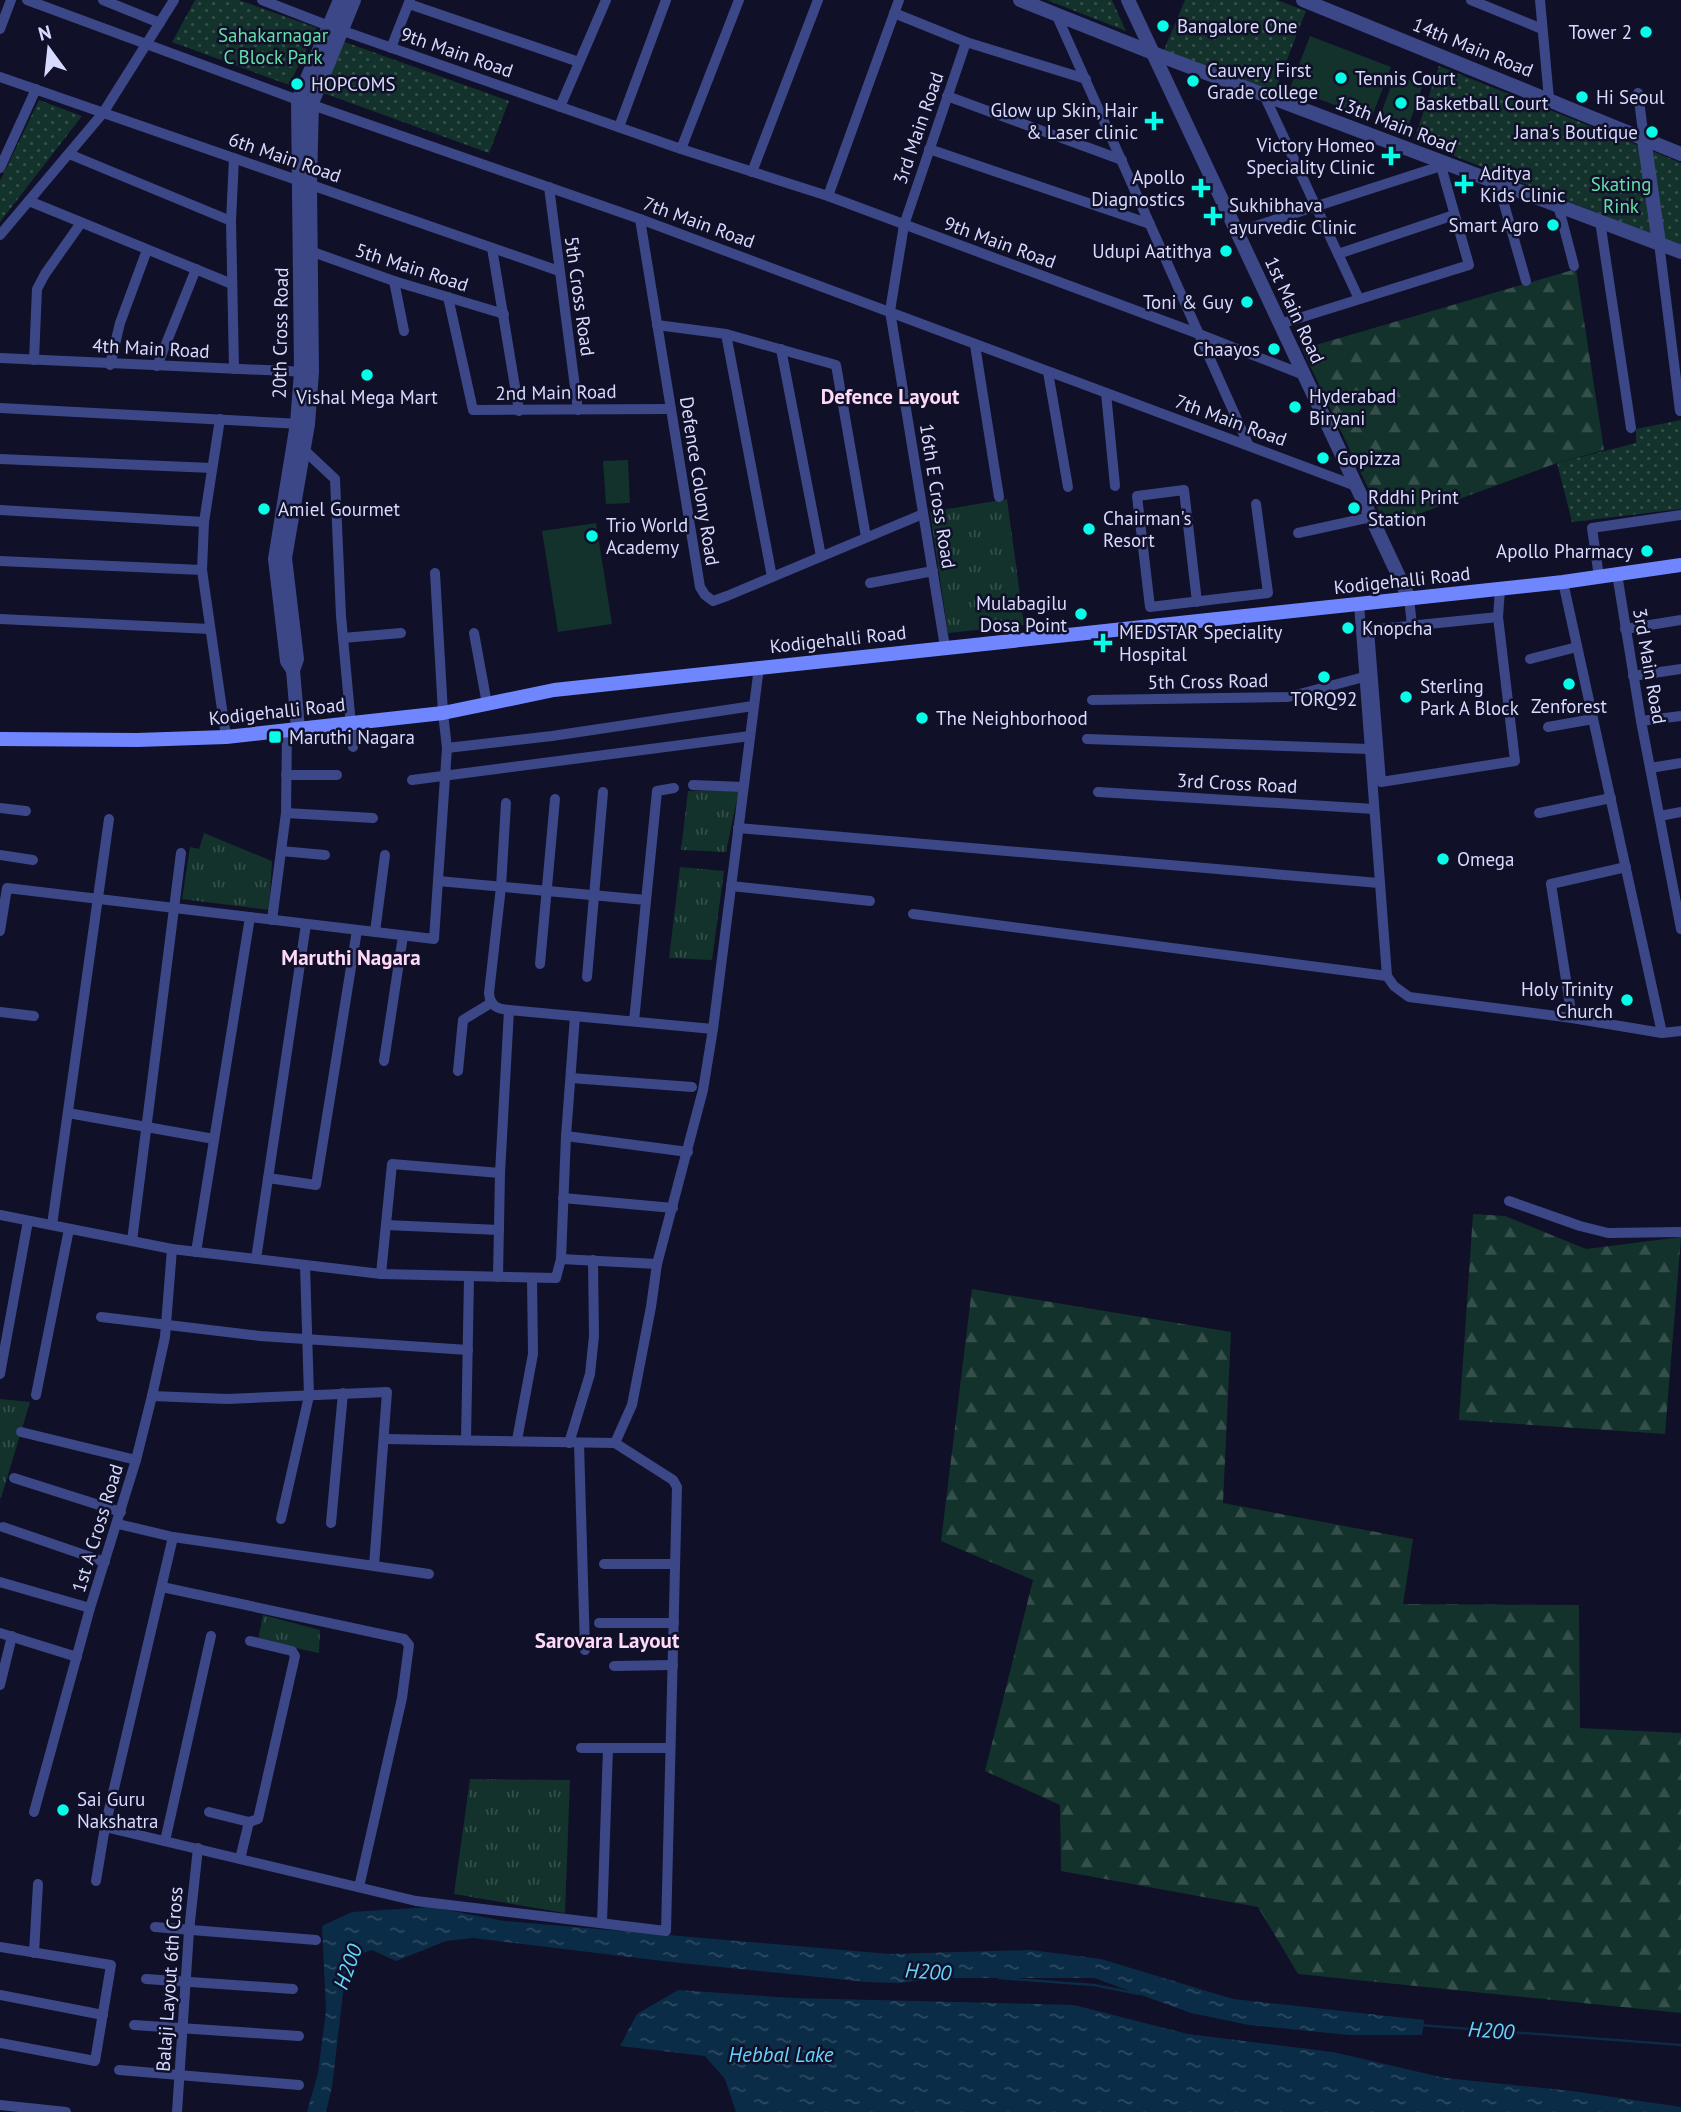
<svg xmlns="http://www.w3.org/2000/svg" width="1681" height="2112" font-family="'PT Sans',sans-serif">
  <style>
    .grass { fill: url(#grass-tufts) }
    .forest { fill: url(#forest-firs) }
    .park { fill: url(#park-dots) }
    .pitch { fill: #13322b }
    .water { fill: url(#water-ripples) }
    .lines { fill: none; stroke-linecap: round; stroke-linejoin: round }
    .stream { stroke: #0b2c46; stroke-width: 2.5 }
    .minor { stroke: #3c4787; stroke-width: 10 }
    .tertiary { stroke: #3c4787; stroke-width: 14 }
    .secondary { stroke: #7086fe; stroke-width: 14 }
    .poi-dot { fill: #06fde8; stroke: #101028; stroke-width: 2.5 }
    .labels { text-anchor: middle; stroke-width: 5; stroke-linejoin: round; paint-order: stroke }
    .poi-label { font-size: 19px; fill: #d8daff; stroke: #101028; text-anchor: start }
    .park-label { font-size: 19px; fill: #63dfa9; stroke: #101028 }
    .street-label { font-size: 19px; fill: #d8daff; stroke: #101028 }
    .neighbourhood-label { font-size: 21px; font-weight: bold; fill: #ffdaf8; stroke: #101028 }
    .water-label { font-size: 21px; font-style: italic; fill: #67d4fd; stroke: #101028 }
  </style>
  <defs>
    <pattern id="grass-tufts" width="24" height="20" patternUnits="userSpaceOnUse" patternTransform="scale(1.75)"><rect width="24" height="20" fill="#13322b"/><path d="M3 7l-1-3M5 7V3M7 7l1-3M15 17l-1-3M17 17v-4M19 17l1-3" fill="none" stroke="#354f4b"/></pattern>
    <pattern id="forest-firs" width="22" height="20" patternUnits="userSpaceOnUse" patternTransform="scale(1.75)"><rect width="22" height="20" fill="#13322b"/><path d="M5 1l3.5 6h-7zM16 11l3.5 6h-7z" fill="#354f4b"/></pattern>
    <pattern id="park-dots" width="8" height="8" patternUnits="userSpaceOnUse" patternTransform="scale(1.75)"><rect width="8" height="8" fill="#13322b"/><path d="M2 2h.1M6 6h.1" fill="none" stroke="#354f4b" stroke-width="1.8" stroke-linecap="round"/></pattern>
    <pattern id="water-ripples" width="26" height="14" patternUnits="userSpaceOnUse" patternTransform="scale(1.75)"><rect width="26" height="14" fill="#0b2c46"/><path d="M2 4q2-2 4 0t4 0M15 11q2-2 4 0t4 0" fill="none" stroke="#2e4a62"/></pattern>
  </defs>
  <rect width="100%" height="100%" fill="#101028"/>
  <!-- grass -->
  <g class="grass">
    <path d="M1007,499l17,126 -76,8 -18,-121z"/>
    <path d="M739,790l-13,62 -45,-2 7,-59z"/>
    <path d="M204,833l68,28 -3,49 -87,-11 8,-52 9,2z"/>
    <path d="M680,867l44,4 -12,89 -43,-2z"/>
    <path d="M0,1399l30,3 -29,96h-1z"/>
    <path d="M263,1615l57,15 -1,23 -61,-13z"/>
    <path d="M470,1779l100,1 -5,133 -111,-19z"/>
  </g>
  <!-- forest -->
  <g class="forest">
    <path d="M1576,269l28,181 -47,13 -171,63 -84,-177z"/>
    <path d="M1473,1214l32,2 81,33 95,-12 -16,197 -206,-14z"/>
    <path d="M972,1289l259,43 -8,171 190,36 -10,65 176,1 1,123 101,5v280l-383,-39 -40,-67 -197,-36 -1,-66 -75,-34 48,-191 -92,-39z"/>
  </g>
  <!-- park -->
  <g class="park">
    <path d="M195,0h44l78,28 -28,57 -117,-43z"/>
    <path d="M1047,0h65l14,31z"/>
    <path d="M1185,0h92l29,11 -32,82 -111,-41z"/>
    <path d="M342,41l167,60 -20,52 -166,-60z"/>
    <path d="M1439,66l201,80 11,88 -237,-94z"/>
    <path d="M39,100l43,16 -82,106v-41z"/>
    <path d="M1650,150l31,13v84l-18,-7z"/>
    <path d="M1681,420v89l-109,13 -15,-59 79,-20v-14z"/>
  </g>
  <!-- pitch -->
  <g class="pitch">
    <path d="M1310,36l81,31 -20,52 -81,-31z"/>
    <path d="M1395,75l28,10 -17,47 -28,-10z"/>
    <path d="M628,460l2,43 -24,1 -3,-43z"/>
    <path d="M596,523l16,101 -54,8 -16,-101z"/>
  </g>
  <!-- water -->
  <g class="water">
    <path d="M431,1907l73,14 386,33 141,-4 70,9 132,40 191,21 -2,15h-73l-100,-10 -58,-12 -97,-35h-151l-43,5 -33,-1 -196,-20 -197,-24 -28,3 -50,20 -24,-11 -15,5 -9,9 -3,12 -13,111 -6,25h-19l11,-39 8,-63 -4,-84 30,-14z"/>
    <path d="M678,1990l114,8 282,7 114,29 145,18 112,26 127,13 109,16v5h-945l-11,-33 -20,-23 -85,-10 17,-32z"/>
  </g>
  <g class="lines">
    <!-- stream -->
    <g class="stream">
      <path d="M999,1978l95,7 45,9"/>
      <path d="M1419,2025l262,20"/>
    </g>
    <!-- minor -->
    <g class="minor">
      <path d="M27,0l271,100 342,119 716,267"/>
      <path d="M103,0l57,23"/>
      <path d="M262,0l67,26 352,123 58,-149"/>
      <path d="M1471,0l71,29"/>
      <path d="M1540,0l9,99"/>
      <path d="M409,4l170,58"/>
      <path d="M894,13l72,29 120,37"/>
      <path d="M1056,14l192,430"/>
      <path d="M0,29l11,-29"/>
      <path d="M391,48l19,-48"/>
      <path d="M0,77l559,194"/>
      <path d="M1638,93l6,46"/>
      <path d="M1264,95l95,204"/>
      <path d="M947,96l175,64"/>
      <path d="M560,107l46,-107"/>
      <path d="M619,127l47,-127"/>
      <path d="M681,149l147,47 371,138 105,41"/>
      <path d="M929,149l221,75"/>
      <path d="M69,154l162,67"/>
      <path d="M0,168l36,-79"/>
      <path d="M752,172l66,-172"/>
      <path d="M1498,183l28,98"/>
      <path d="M549,187l29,223"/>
      <path d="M828,196l71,-196"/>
      <path d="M29,201l203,83"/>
      <path d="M1558,205l16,61"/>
      <path d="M640,219l60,368 5,8 8,6 14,-5 196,-82"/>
      <path d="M1600,221l31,207"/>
      <path d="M1237,232l204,-66 -2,-4"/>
      <path d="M0,235l103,-122 71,-113"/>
      <path d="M1659,243l21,168"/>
      <path d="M492,248l27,163"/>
      <path d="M310,251l84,30 110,33"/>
      <path d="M1338,254l116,-39"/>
      <path d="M394,281l10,50"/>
      <path d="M448,297l25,113 198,-1"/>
      <path d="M1280,324l189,-59 -28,-99"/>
      <path d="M657,325l69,9 110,31 30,172"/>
      <path d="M726,334l46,243"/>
      <path d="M975,345l24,152"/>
      <path d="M781,349l40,207"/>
      <path d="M0,358l308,14"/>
      <path d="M34,360l3,-71 8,-15 36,-51"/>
      <path d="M110,365l10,-42 27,-73"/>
      <path d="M157,366l39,-97"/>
      <path d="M234,369l-3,-148 3,-63"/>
      <path d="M1048,372l20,115"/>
      <path d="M1106,393l9,93"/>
      <path d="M0,408l301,16"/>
      <path d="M220,419l-16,103 -2,48 24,167"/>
      <path d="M303,449l32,30 6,137 12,131"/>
      <path d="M0,459l212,9"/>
      <path d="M0,510l204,12"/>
      <path d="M1298,533l73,-16"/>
      <path d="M0,561l202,9"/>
      <path d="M1617,574l24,147 40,208"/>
      <path d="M1599,577l-7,-49 89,-13"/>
      <path d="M1563,582l99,451"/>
      <path d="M870,583l63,-12"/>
      <path d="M1409,598l3,28"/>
      <path d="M1197,602l-13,-112 -47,6 13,111 118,-14 -12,-89"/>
      <path d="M1359,604l28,372 7,10 15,11 163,21 90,15 19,-2"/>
      <path d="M1498,617l17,144 -134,21 -12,-152z"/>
      <path d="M1498,617l2,-28"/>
      <path d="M0,619l210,10"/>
      <path d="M1625,629l56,-9"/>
      <path d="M474,633l13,71"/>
      <path d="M343,638l58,-5"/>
      <path d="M945,647l-55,-336 14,-86 62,-183"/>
      <path d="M1530,659l47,-12"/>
      <path d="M1633,676l48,-7"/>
      <path d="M1092,700l196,-3 76,-20"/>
      <path d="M1641,721l40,-5"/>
      <path d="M1548,727l45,-8"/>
      <path d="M1087,739l282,10"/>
      <path d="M447,748l105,-12 201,-30"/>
      <path d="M1650,768l31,-5"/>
      <path d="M286,775h51"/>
      <path d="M412,780l338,-44"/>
      <path d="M693,785l50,2"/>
      <path d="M1098,792l276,17"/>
      <path d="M506,803l-5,84 -12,106c1,13 8,16 20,17l204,19"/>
      <path d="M0,808l26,3"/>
      <path d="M286,813l87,5"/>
      <path d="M1539,813l72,-15"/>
      <path d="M1660,816l21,-4"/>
      <path d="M738,828l641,55"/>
      <path d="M281,851l44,4"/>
      <path d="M0,855l33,5"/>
      <path d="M438,881l208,19"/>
      <path d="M731,886l139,15"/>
      <path d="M913,914l474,62"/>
      <path d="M272,920l14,-107 1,-82"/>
      <path d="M0,931l7,-43 427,51 13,-191 -4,-35 -8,-140"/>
      <path d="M375,932l10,-77"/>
      <path d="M540,964l15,-165"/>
      <path d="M587,977l16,-185"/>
      <path d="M0,1012l34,4"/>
      <path d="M575,1016l-9,120 122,16"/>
      <path d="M1572,1018l-21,-134 75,-17"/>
      <path d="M634,1021l23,-230 17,-3"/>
      <path d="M384,1061l19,-125"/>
      <path d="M458,1071l5,-51 28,-17"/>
      <path d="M571,1078l121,9"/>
      <path d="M68,1113l146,26"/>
      <path d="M268,1178l48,7 41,-255"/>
      <path d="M563,1198l110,10"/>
      <path d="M1509,1201l71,25 28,7 73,-1"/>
      <path d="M0,1215l172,34 209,25 175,4 5,-19 96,5"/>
      <path d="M52,1225l57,-406"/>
      <path d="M386,1225l113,5"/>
      <path d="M132,1241l49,-388"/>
      <path d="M196,1252l54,-335"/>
      <path d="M256,1259l50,-335"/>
      <path d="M561,1259l5,-123"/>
      <path d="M381,1274l11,-110 108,9"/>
      <path d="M498,1277l2,-104 9,-163"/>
      <path d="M101,1317l159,19 208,14"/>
      <path d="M0,1374l28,-153"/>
      <path d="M36,1395l33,-166"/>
      <path d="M21,1432l115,28"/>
      <path d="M466,1440l3,-163"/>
      <path d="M517,1440l16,-86 -1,-76"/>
      <path d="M569,1443l21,-69 4,-38 -1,-76"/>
      <path d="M579,1443l6,207"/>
      <path d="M615,1443l17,-38 19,-98 6,-43 46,-174 10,-61 46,-362"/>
      <path d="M14,1478l107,34"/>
      <path d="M281,1519l28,-123 -4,-131"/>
      <path d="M331,1523l12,-130"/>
      <path d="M118,1524l55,13 201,29 13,-174 -160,7 -75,-3"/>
      <path d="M3,1527l102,35"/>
      <path d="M604,1564h71"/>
      <path d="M374,1566l55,8"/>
      <path d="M0,1582l90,26"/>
      <path d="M162,1587l242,52 5,6 -7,53 -43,189"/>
      <path d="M599,1623h75"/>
      <path d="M0,1633l77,24"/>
      <path d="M614,1666l59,-1"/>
      <path d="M0,1685l12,-49"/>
      <path d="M581,1748h89"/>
      <path d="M34,1812l56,-204 46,-148 16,-64 13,-59 7,-88"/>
      <path d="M209,1812l40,10"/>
      <path d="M105,1827l311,74 250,30 11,-444 -4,-7 -58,-37 -230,-4"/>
      <path d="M165,1841l46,-205"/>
      <path d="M240,1859l9,-37 9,-3 37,-163 -3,-5 -42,-10"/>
      <path d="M96,1881l9,-54 68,-290"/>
      <path d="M602,1923l6,-175"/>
      <path d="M155,1927l161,13"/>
      <path d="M0,1947l111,18 -16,96 -95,-18"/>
      <path d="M34,1953l4,-69"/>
      <path d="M146,1979l147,10"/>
      <path d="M0,1995l103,20"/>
      <path d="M134,2025l165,11"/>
      <path d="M119,2070l180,15"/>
      <path d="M0,2105l66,7"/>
      <path d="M177,2112l12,-181 9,-83"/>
    </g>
    <!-- tertiary -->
    <g class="tertiary">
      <path d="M1020,0l133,53 528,199"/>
      <path d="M1128,0l281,598"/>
      <path d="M1303,0l378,154"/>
      <path d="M1644,139l15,104"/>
      <path d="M293,670l-6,-9 -12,-102 22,-136 4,-51 -3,-272 42,-100"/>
      <path d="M298,729l-5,-59 4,-11 -12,-101 23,-134 4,-52 -2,-188 2,-81 42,-103"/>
    </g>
    <!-- secondary -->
    <path class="secondary" d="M0,739l137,1 89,-3 217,-24 111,-23 1009,-108 118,-17"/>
  </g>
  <!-- markers -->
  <g class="poi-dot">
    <circle cx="1163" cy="26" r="7"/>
    <circle cx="1646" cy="32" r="7"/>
    <circle cx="1341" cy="78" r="7"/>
    <circle cx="1193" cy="81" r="7"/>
    <circle cx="297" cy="84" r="7"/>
    <circle cx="1582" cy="97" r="7"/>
    <circle cx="1401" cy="103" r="7"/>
    <path d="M1150.5 110.5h7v7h7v7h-7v7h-7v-7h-7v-7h7z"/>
    <circle cx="1652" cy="132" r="7"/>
    <path d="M1387.5 145.5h7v7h7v7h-7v7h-7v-7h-7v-7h7z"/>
    <path d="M1460.5 173.5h7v7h7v7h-7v7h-7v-7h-7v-7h7z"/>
    <path d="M1197.5 177.5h7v7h7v7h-7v7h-7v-7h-7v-7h7z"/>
    <path d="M1209.5 205.5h7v7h7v7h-7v7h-7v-7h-7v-7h7z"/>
    <circle cx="1553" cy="225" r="7"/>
    <circle cx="1226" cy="251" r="7"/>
    <circle cx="1247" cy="302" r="7"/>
    <circle cx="1274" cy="349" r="7"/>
    <circle cx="367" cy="375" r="7"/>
    <circle cx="1295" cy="407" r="7"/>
    <circle cx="1323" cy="458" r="7"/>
    <circle cx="1354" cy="508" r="7"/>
    <circle cx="264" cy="509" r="7"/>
    <circle cx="1089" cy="529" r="7"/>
    <circle cx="592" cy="536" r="7"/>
    <circle cx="1647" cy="551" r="7"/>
    <circle cx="1081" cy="614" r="7"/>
    <circle cx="1348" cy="628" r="7"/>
    <path d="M1099.5 632.5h7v7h7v7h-7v7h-7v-7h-7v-7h7z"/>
    <circle cx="1324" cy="677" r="7"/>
    <circle cx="1569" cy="684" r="7"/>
    <circle cx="1406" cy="697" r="7"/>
    <circle cx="922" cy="718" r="7"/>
    <rect x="268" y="730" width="14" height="14" rx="3.5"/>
    <circle cx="1443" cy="859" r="7"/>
    <circle cx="1627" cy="1000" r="7"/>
    <circle cx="63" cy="1810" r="7"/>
  </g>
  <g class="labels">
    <!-- poi labels -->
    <g class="poi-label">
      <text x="1177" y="33">Bangalore One</text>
      <text x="1632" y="39" text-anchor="end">Tower 2</text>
      <text x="1207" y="77">Cauvery First<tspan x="1207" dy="22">Grade college</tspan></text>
      <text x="1355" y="85">Tennis Court</text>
      <text x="311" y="91">HOPCOMS</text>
      <text x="1596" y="104">Hi Seoul</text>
      <text x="1415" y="110">Basketball Court</text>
      <text x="1138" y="117" text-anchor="end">Glow up Skin, Hair<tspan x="1138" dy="22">&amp; Laser clinic</tspan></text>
      <text x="1638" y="139" text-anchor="end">Jana's Boutique</text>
      <text x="1375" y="152" text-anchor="end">Victory Homeo<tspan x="1375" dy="22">Speciality Clinic</tspan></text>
      <text x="1480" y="180">Aditya<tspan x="1480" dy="22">Kids Clinic</tspan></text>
      <text x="1185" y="184" text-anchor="end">Apollo<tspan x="1185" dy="22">Diagnostics</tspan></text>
      <text x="1229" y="212">Sukhibhava<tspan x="1229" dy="22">ayurvedic Clinic</tspan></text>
      <text x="1539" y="232" text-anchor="end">Smart Agro</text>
      <text x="1212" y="258" text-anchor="end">Udupi Aatithya</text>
      <text x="1233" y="309" text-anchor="end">Toni &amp; Guy</text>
      <text x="1260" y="356" text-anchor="end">Chaayos</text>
      <text x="1309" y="403">Hyderabad<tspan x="1309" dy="22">Biryani</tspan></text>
      <text x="367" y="404" text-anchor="middle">Vishal Mega Mart</text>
      <text x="1337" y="465">Gopizza</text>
      <text x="1368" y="504">Rddhi Print<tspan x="1368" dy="22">Station</tspan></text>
      <text x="278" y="516">Amiel Gourmet</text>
      <text x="1103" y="525">Chairman's<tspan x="1103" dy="22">Resort</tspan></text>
      <text x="606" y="532">Trio World<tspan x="606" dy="22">Academy</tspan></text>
      <text x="1633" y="558" text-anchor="end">Apollo Pharmacy</text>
      <text x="1067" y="610" text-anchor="end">Mulabagilu<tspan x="1067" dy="22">Dosa Point</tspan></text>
      <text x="1362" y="635">Knopcha</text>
      <text x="1119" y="639">MEDSTAR Speciality<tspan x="1119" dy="22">Hospital</tspan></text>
      <text x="1420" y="693">Sterling<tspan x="1420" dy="22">Park A Block</tspan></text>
      <text x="1324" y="706" text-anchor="middle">TORQ92</text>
      <text x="1569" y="713" text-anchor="middle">Zenforest</text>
      <text x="936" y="725">The Neighborhood</text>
      <text x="289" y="744">Maruthi Nagara</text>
      <text x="1457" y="866">Omega</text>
      <text x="1613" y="996" text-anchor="end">Holy Trinity<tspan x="1613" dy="22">Church</tspan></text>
      <text x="77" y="1806">Sai Guru<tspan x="77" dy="22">Nakshatra</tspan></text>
    </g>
    <!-- park labels -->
    <g class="park-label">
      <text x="273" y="42">Sahakarnagar<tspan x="273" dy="22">C Block Park</tspan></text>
      <text x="1621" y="191">Skating<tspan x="1621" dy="22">Rink</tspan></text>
    </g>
    <!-- street labels -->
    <g class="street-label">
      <text transform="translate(1473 47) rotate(22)" y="7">14th Main Road</text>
      <text transform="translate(457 52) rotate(19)" y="7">9th Main Road</text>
      <text transform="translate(1396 124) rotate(21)" y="7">13th Main Road</text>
      <text transform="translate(918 128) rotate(-71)" y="7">3rd Main Road</text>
      <text transform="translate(285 157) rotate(19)" y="7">6th Main Road</text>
      <text transform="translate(699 222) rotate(20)" y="7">7th Main Road</text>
      <text transform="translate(1000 242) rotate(20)" y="7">9th Main Road</text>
      <text transform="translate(412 267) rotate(18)" y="7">5th Main Road</text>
      <text transform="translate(580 296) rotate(82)" y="7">5th Cross Road</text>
      <text transform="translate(1295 310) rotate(65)" y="7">1st Main Road</text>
      <text transform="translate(280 333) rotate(-89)" y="7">20th Cross Road</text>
      <text transform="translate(151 348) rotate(3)" y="7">4th Main Road</text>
      <text transform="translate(556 392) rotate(-1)" y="7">2nd Main Road</text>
      <text transform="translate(1231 420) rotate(20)" y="7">7th Main Road</text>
      <text transform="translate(700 481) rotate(81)" y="7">Defence Colony Road</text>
      <text transform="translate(938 496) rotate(81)" y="7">16th E Cross Road</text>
      <text transform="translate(1402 580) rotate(-6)" y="7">Kodigehalli Road</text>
      <text transform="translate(838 639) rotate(-6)" y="7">Kodigehalli Road</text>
      <text transform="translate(1650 666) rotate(80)" y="7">3rd Main Road</text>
      <text transform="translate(1208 681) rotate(-1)" y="7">5th Cross Road</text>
      <text transform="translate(277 711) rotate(-6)" y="7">Kodigehalli Road</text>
      <text transform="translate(1237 783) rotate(3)" y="7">3rd Cross Road</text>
      <text transform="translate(97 1528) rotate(-73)" y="7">1st A Cross Road</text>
      <text transform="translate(169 1979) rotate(-86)" y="7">Balaji Layout 6th Cross</text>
    </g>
    <!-- neighbourhood labels -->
    <g class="neighbourhood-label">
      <text x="890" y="404">Defence Layout</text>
      <text x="351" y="965">Maruthi Nagara</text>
      <text x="607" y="1648">Sarovara Layout</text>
    </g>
    <!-- water labels -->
    <g class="water-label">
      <text transform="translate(348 1967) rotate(-70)" y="7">H200</text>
      <text transform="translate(928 1972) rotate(4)" y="7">H200</text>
      <text transform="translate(1491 2031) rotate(4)" y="7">H200</text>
      <text x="781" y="2062">Hebbal Lake</text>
    </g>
  </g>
  <!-- north arrow -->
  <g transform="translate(49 49) rotate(345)" stroke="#101028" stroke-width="5" paint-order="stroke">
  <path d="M0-5L12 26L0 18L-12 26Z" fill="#d8daff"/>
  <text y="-10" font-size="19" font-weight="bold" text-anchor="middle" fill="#d8daff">N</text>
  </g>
</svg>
